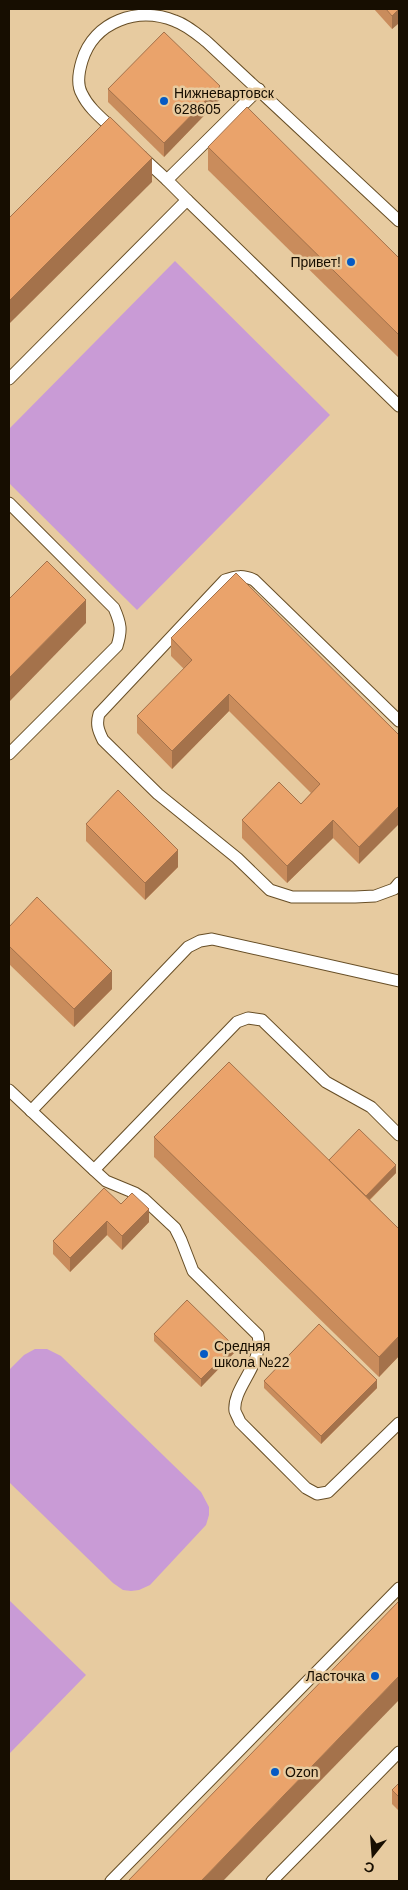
<svg xmlns="http://www.w3.org/2000/svg" width="408" height="1890" font-family="Helvetica,sans-serif">
  <style>
    .green { fill: #c99bd6 }
    .lines { fill: none; stroke-linecap: round; stroke-linejoin: round }
    .lane-casing { stroke: #674e26; stroke-width: 13 }
    .lane { stroke: #fff; stroke-width: 11 }
    .wall { fill: #c98c5c }
    .shaded-wall { fill: #a4724b }
    .building { fill: #eaa36b; stroke: #a4724b }
    .poi-dot { fill: #055ac4; stroke: #e7cba0; stroke-width: 2 }
    .labels { text-anchor: middle; stroke-width: 5; stroke-linejoin: round; paint-order: stroke }
    .poi-label { font-size: 14px; fill: #170e01; stroke: #e7cba0; text-anchor: start }
  </style>
  <rect width="100%" height="100%" fill="#e7cba0"/>
  <!-- green -->
  <g class="green">
    <path d="M175,261l155,154 -193,195 -128,-127v-54z"/>
    <path d="M35,1349h12l14,7 140,136 8,15v8l-3,10 -56,60 -11,5 -8,1 -8,-1 -10,-7 -104,-101v-112l15,-15z"/>
    <path d="M9,1600l77,75 -77,79z"/>
  </g>
  <g class="lines">
    <!-- lane casing -->
    <g class="lane-casing">
      <g id="lane">
        <path d="M115,131c-11,-11 -26,-22 -33,-37 -6,-10 -3,-23 0,-33 12,-40 56,-55 93,-40 12,4 22,13 32,21l192,179"/>
        <path d="M141,156l26,24"/>
        <path d="M187,200l-20,-20 92,-91"/>
        <path d="M9,379l178,-179 212,206"/>
        <path d="M9,503l105,105c7,16 8,22 3,38l-108,108"/>
        <path d="M399,721l-145,-141c-11,-5 -18,-4 -29,0l-126,134c-3,10 -1,16 4,26l55,54 79,64 33,32 22,7h63l20,-1 19,-7 5,-6"/>
        <path d="M9,1090l85,80 143,-148 11,-4 14,2 64,62 45,25 28,28"/>
        <path d="M31,1111l157,-164 12,-6 12,-2 187,42"/>
        <path d="M94,1170l12,11 29,12 9,6 31,29 6,12 12,31 65,64c6,29 -26,53 -23,76 1,3 4,8 5,11l66,66 11,6 11,-2 71,-69"/>
        <path d="M111,1881l288,-293"/>
        <path d="M272,1881l127,-129"/>
      </g>
    </g>
    <!-- lane -->
    <use href="#lane" class="lane"/>
  </g>
  <!-- wall -->
  <g class="wall">
    <path d="M374,9h25v14l-7,6z"/>
    <path d="M108,89l112,10 -56,58 -56,-55z"/>
    <path d="M208,147l191,111v100l-191,-188z"/>
    <path d="M171,638l228,97 -40,129 -26,-26 -46,45 -45,-45v-18l59,-16 10,-11 -82,-82 -57,58 -35,-36v-17l47,-47 -13,-13z"/>
    <path d="M86,824l92,43 -33,33 -59,-59z"/>
    <path d="M9,927l103,62 -38,38 -65,-63z"/>
    <path d="M154,1137l175,23 67,13 -26,27 29,29v127l-20,21 -225,-220z"/>
    <path d="M121,1204l28,18 -27,28 -15,-15 -37,37 -17,-18v-13z"/>
    <path d="M154,1334l80,19 -33,34 -47,-46z"/>
    <path d="M264,1381l113,7 -56,56 -57,-56z"/>
    <path d="M399,1783v28l-7,-7v-14z"/>
  </g>
  <!-- shaded-wall -->
  <g class="shaded-wall">
    <path d="M399,9v14l-7,6v-13z"/>
    <path d="M220,86v13l-56,58v-14z"/>
    <path d="M152,158v24l-143,142v-23z"/>
    <path d="M86,600v23l-77,79v-24z"/>
    <path d="M229,694v17l-57,58v-18z"/>
    <path d="M399,806v18l-40,40v-17z"/>
    <path d="M333,820v18l-46,45v-17z"/>
    <path d="M178,850v17l-33,33v-17z"/>
    <path d="M112,971v18l-38,38v-18z"/>
    <path d="M396,1165v8l-37,37v-7z"/>
    <path d="M149,1209v13l-27,28v-14z"/>
    <path d="M107,1221v14l-37,37v-14z"/>
    <path d="M399,1336v20l-20,21v-20z"/>
    <path d="M234,1346v7l-33,34v-8z"/>
    <path d="M377,1380v8l-56,56v-8z"/>
    <path d="M399,1676v24l-176,181h-22z"/>
  </g>
  <!-- building -->
  <g class="building">
    <path d="M386,9h13l-7,7z"/>
    <path d="M164,32l56,54 -56,57 -56,-54z"/>
    <path d="M247,107l152,151v77l-191,-188z"/>
    <path d="M110,117l42,41 -143,143v-83z"/>
    <path d="M47,561l39,39 -77,78v-79z"/>
    <path d="M236,573l163,162v71l-40,41 -26,-27 -46,46 -45,-46 37,-38 22,22 19,-20 -91,-90 -57,57 -35,-35 55,-56 -21,-22z"/>
    <path d="M118,790l60,60 -33,33 -59,-59z"/>
    <path d="M37,897l75,74 -38,38 -65,-63v-19z"/>
    <path d="M229,1062l170,167v107l-20,21 -225,-220z"/>
    <path d="M359,1129l37,36 -30,31 -37,-36z"/>
    <path d="M104,1188l17,16 11,-11 17,16 -27,27 -15,-15 -37,37 -17,-17z"/>
    <path d="M187,1300l47,46 -33,33 -47,-45z"/>
    <path d="M319,1324l58,56 -56,56 -57,-55z"/>
    <path d="M399,1601v75l-198,205h-73z"/>
    <path d="M399,1783v14l-7,-7z"/>
  </g>
  <!-- markers -->
  <g class="poi-dot">
    <circle cx="164" cy="101" r="5"/>
    <circle cx="351" cy="262" r="5"/>
    <circle cx="204" cy="1354" r="5"/>
    <circle cx="375" cy="1676" r="5"/>
    <circle cx="275" cy="1772" r="5"/>
  </g>
  <g class="labels">
    <!-- poi labels -->
    <g class="poi-label">
      <text x="174" y="98">Нижневартовск<tspan x="174" dy="16">628605</tspan></text>
      <text x="341" y="267" text-anchor="end">Привет!</text>
      <text x="214" y="1351">Средняя<tspan x="214" dy="16">школа №22</tspan></text>
      <text x="365" y="1681" text-anchor="end">Ласточка</text>
      <text x="285" y="1777">Ozon</text>
    </g>
  </g>
  <!-- border -->
  <rect width="408" height="1890" fill="none" stroke="#170e01" stroke-width="20"/>
  <!-- north arrow -->
  <g transform="translate(373 1855) rotate(197)" stroke="#e7cba0" stroke-width="4" paint-order="stroke">
  <path d="M0-4L9 19L0 12L-9 19Z" fill="#170e01"/>
  <text y="-8" font-size="14" font-weight="bold" text-anchor="middle" fill="#170e01">С</text>
  </g>
</svg>
